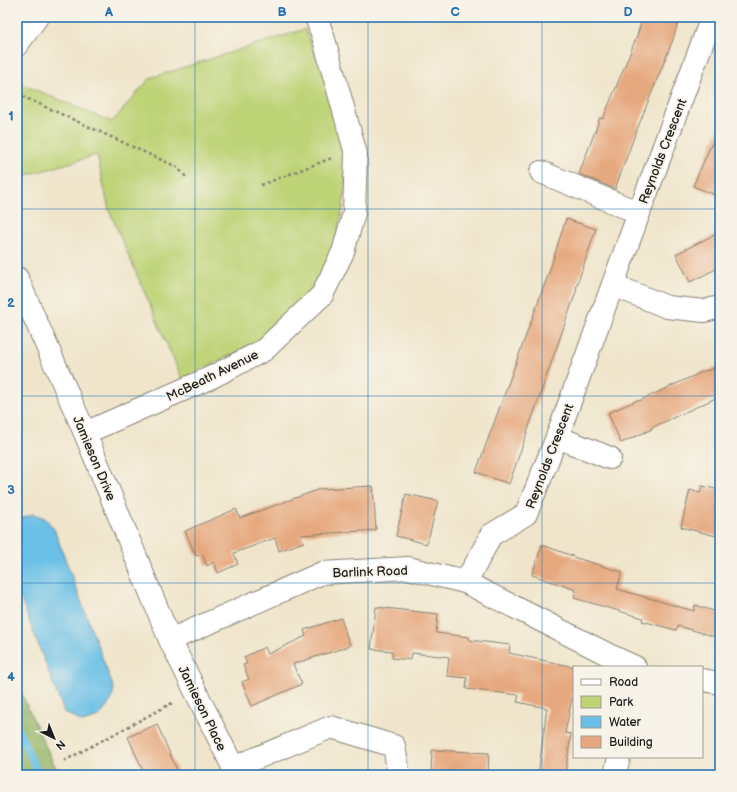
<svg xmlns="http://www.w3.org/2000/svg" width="737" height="792" font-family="'Balsamiq Sans',sans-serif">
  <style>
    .green { fill: #bdd376; stroke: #6c7849 }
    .forest { fill: #96b567; stroke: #596842 }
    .water { fill: #6ac0e7; stroke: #436e82 }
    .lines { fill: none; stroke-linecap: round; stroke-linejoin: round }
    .stream { stroke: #6ac0e7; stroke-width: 7 }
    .building { fill: #e6a87e }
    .minor-casing { stroke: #868074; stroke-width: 24 }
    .path { stroke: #868074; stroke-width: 2.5; stroke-dasharray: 3 3; stroke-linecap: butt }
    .minor { stroke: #fff; stroke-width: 22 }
    .grid { fill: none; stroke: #1f6fb2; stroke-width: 1; stroke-opacity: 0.55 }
    .labels { text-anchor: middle; stroke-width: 3.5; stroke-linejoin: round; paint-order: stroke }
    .street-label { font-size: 13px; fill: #1c1c1c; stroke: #f7f3e8 }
    .neatline { fill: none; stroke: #1f6fb2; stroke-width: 1.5 }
    .grid-label { font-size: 13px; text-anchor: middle; font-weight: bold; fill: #1f6fb2 }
  </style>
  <rect width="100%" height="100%" fill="#f7f3e8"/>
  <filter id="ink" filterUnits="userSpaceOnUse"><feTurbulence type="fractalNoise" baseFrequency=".025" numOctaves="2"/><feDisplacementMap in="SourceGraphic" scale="8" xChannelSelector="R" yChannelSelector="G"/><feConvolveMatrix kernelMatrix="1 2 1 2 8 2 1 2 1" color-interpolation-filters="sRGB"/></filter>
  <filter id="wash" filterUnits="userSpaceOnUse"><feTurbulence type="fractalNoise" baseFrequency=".012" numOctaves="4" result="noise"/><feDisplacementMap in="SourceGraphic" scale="16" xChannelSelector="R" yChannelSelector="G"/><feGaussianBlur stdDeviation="0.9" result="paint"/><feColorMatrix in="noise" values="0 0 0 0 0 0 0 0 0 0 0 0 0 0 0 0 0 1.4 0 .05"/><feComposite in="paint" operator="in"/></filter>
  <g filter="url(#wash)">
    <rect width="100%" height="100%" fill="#f0e5cb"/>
    <!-- green -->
    <path class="green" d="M305,29l18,43 18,59 6,35 -4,42 -8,37 -22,43 -25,28 -31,26 -75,37 -73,-169 -12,-55 -80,23v-96l95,40 38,-44z"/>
    <!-- forest -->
    <path class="forest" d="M17,684l42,91h-42z"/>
    <!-- water -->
    <path class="water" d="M33,514l12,4 9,11 60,160 -3,12 -12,16 -17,5 -18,-10 -47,-123v-69z"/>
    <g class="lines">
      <!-- stream -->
      <path class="stream" d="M17,727l22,48"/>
    </g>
    <g id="blocks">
      <!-- building -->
      <g class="building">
        <path d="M643,17h37l-8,25 -38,95 -19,52 -36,-15 21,-56 3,1 34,-83z"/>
        <path d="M720,125v72l-27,-11z"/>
        <path d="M566,219l30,10 -20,59 1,1 -68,195 -33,-12 71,-194z"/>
        <path d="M720,232v35l-30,15 -14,-28z"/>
        <path d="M720,365v31l-69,32 1,1 -31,14 -13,-30 30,-13 1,1 67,-31 1,1z"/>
        <path d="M373,486l3,44 -75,5 3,7 -25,9 -4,-13 -41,15 4,11 -20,9 -4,-11 -7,4 -5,-12 -6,2 -11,-25 51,-22 4,9 80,-29z"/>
        <path d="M702,486l18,4v47l-39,-10 9,-37 10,3z"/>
        <path d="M406,494l32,7 -11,43 -31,-8z"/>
        <path d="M542,545l31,11v1l49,15 -5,17 77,22 1,-6 25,8v25l-42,-12 -2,4 -34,-9 1,-3 -69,-20 2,-8 -44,-15z"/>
        <path d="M376,607l62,7 -2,19 33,4v3l41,5 -1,8 65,14v21l-9,45 6,1 -6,41h-27l9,-67 -30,-6 2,-7 -53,-6 1,-11 -20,-2 2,-19 -37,-4 -1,7 -19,-2v-7l-21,-2z"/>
        <path d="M341,618l9,28 -57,18 9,20 -50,22 -10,-24 7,-3 -6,-14 4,-1 -3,-7 21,-10 3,7 38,-18 -2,-6z"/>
        <path d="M157,724l20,46 -11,5h-21l-17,-38z"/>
        <path d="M432,750l57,3 -1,22h-57z"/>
      </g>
    </g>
  </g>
  <g filter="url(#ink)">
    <use href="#blocks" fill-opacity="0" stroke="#868074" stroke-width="1"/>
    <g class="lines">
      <!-- minor casing -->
      <g class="minor-casing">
        <g id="minor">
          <path d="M17,45l20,-28"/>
          <path d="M541,172l98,41"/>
          <path d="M17,278l68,155 85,207 67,135"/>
          <path d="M613,285l54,22 37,4 16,-4"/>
          <path d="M85,433l127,-56 52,-27 58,-55 21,-43 11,-39 2,-59 -33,-118 -7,-19"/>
          <path d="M557,437l53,21"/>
          <path d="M465,582l12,-20 14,-27 35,-21 31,-77 82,-224 73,-196"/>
          <path d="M170,640l152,-67 86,-5 57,14 146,74 24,11"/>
          <path d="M702,680l18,3"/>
          <path d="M233,768l98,-41 63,19 5,29"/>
          <path d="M615,775l4,-18"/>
        </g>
      </g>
      <!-- path -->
      <g class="path">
        <path d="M17,94l160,73 10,11"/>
        <path d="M261,185l71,-27"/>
        <path d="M64,761l110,-59"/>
      </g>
      <!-- minor -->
      <use href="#minor" class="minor"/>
    </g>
  </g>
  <!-- grid -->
  <path class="grid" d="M195,17v758M368,17v758M542,17v758M17,209h703M17,396h703M17,583h703"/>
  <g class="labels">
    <!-- street labels -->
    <g class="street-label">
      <text transform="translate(662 151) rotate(-69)" y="5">Reynolds Crescent</text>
      <text transform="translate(212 375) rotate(-26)" y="5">McBeath Avenue</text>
      <text transform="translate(549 456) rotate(-69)" y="5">Reynolds Crescent</text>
      <text transform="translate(95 458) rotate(67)" y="5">Jamieson Drive</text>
      <text transform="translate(370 571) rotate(-2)" y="5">Barlink Road</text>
      <text transform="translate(203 708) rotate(64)" y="5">Jamieson Place</text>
    </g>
  </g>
  <!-- margin -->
  <rect width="737" height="792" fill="none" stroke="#f7f3e8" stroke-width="44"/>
  <!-- legend -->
  <rect x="573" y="666" width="130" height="92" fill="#f7f3e8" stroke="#9f9d96"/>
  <rect x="581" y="679" width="20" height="6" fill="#ffffff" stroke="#9f9d96"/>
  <text x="609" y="686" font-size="12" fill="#1c1c1c">Road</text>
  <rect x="581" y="696" width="20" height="12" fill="#bdd376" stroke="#9f9d96"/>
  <text x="609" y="706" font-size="12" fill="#1c1c1c">Park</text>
  <rect x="581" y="716" width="20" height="12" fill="#6ac0e7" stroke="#9f9d96"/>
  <text x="609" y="726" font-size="12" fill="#1c1c1c">Water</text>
  <rect x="581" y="736" width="20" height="12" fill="#e6a87e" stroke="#9f9d96"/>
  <text x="609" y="746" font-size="12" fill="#1c1c1c">Building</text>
  <!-- north arrow -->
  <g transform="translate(54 738) rotate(137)" stroke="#f7f3e8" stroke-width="3" paint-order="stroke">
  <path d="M0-3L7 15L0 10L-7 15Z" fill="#1c1c1c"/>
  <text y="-6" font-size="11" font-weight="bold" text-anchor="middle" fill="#1c1c1c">N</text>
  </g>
  <rect x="22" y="22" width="693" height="748" class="neatline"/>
  <g class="grid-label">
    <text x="109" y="16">A</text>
    <text x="282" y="16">B</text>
    <text x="455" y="16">C</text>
    <text x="628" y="16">D</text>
    <text x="11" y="120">1</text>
    <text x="11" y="307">2</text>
    <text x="11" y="494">3</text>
    <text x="11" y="681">4</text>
  </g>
</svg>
